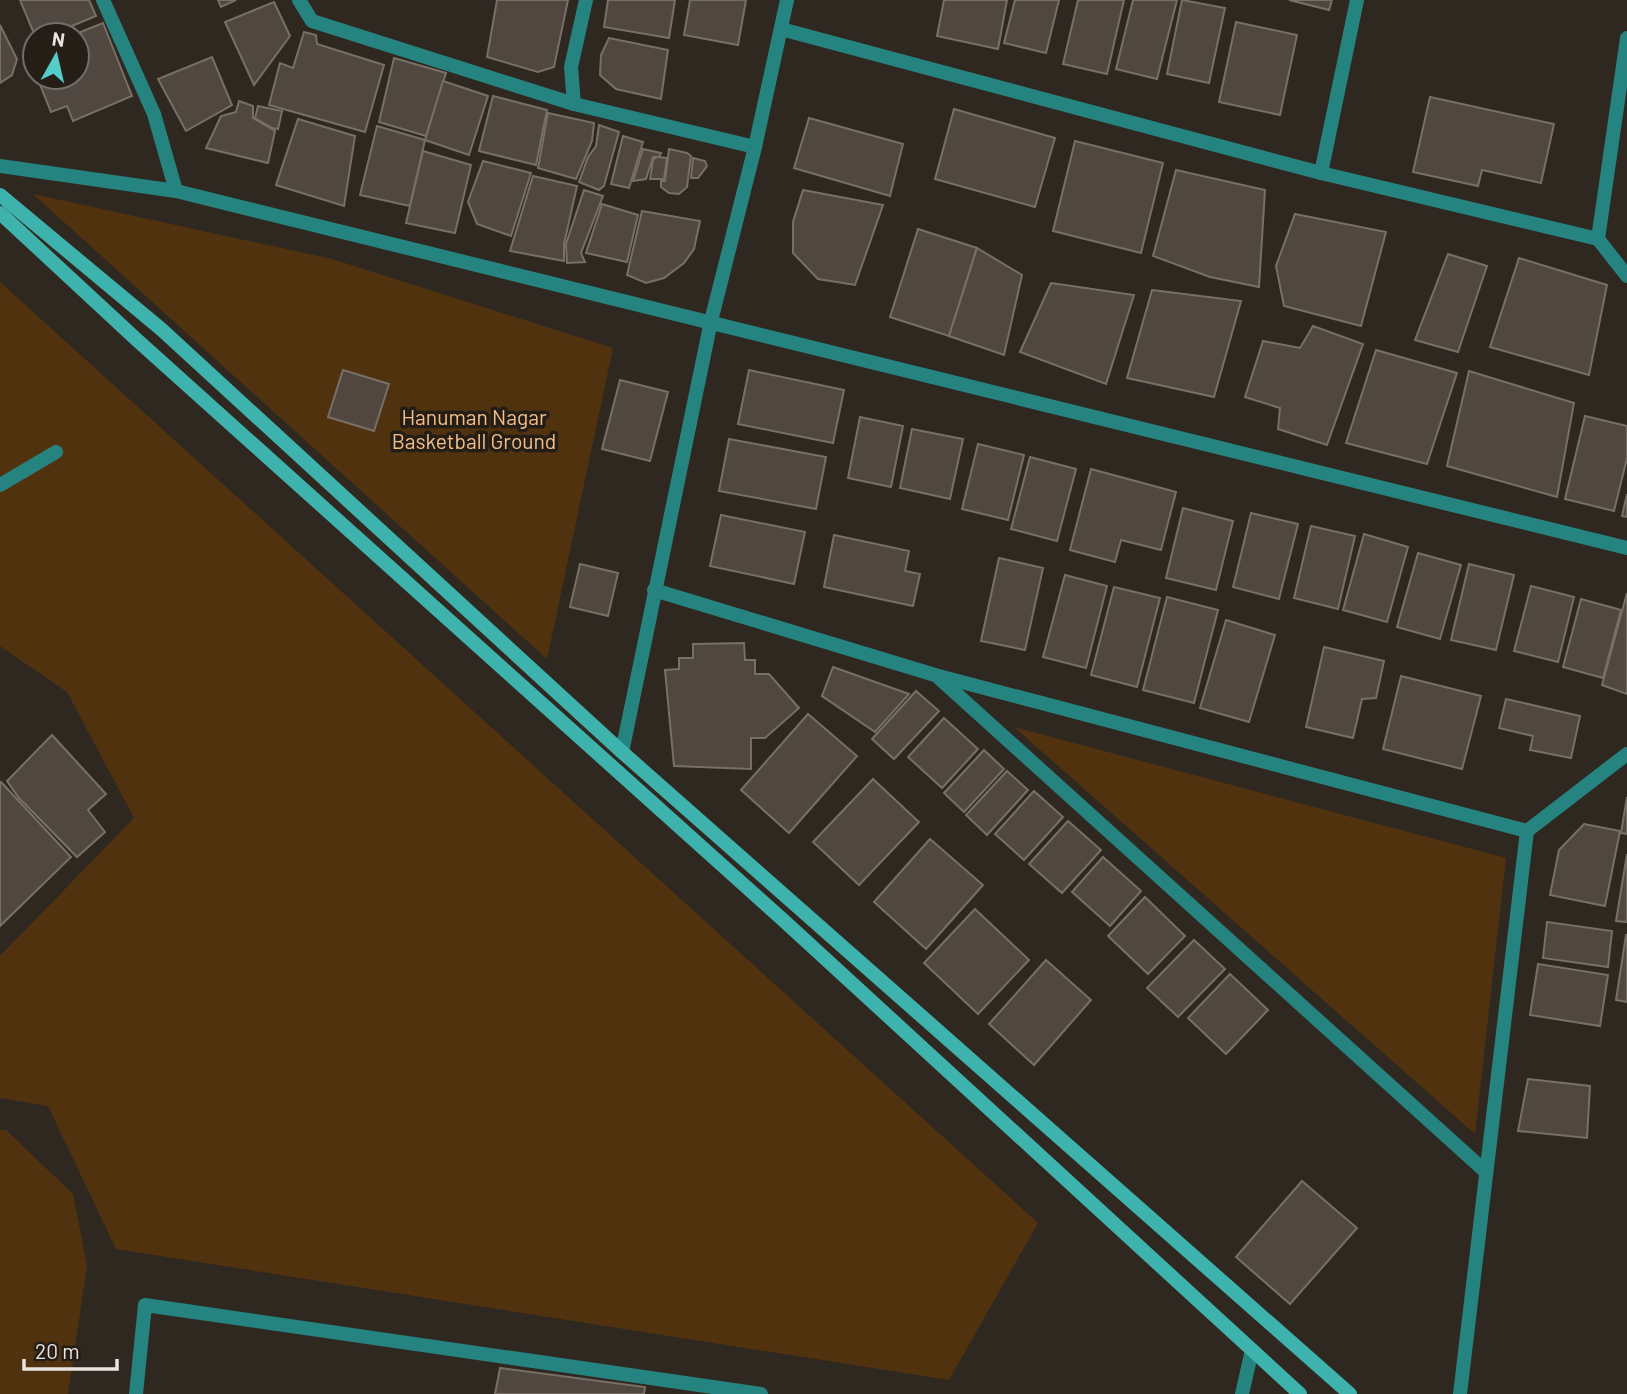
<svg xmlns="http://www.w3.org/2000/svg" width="1627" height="1394" font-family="Barlow,sans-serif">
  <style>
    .green { fill: #51320f }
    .building { fill: #504740; stroke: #786f67; stroke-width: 2 }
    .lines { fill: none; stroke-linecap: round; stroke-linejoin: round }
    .service { stroke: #268480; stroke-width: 14 }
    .minor { stroke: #268480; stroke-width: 14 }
    .tertiary { stroke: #268480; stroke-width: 14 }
    .secondary { stroke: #3eb3ae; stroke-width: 14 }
    .labels { text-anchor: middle; stroke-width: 7; stroke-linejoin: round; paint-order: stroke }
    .park-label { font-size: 21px; fill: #f6bf88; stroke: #251e17 }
  </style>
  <rect width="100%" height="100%" fill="#2f2821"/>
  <!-- green -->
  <g class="green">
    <path d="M33,194l299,65 281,89 -66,311z"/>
    <path d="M0,282l1038,941 -89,157 -833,-131 -68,-143 -48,-8v-142l134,-138 -67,-126 -67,-46z"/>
    <path d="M1014,727l492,131 -31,276z"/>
    <path d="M0,1130h6l67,64 14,72 -19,128h-68z"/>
  </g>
  <!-- building -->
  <g class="building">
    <path d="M20,0h69l7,16 -46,19 -15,1z"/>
    <path d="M218,0h18l-15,7z"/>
    <path d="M497,0h71l-14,67 -16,5 -51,-15z"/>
    <path d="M608,0h67l-6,38 -65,-11z"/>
    <path d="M690,0h56l-8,45 -54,-10z"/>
    <path d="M944,0h63l-9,49 -61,-13z"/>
    <path d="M1015,0h44l-13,53 -42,-10z"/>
    <path d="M1078,0h46l-17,74 -44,-10z"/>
    <path d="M1133,0h44l-20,79 -41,-10z"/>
    <path d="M1182,0l43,8 -16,75 -42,-9z"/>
    <path d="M1289,0h43l-3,10z"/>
    <path d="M274,2l16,34 -36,49 -29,-63z"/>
    <path d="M1236,22l61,13 -17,80 -61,-13z"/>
    <path d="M103,23l29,73 -59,25 -6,-15 -16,6 -14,-35h40v-42h-4z"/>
    <path d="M0,25l17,34 -5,16 -12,8z"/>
    <path d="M304,32l12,3 1,9 67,21 -19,67 -96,-27 11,-42 13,5z"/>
    <path d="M609,38l59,12 -7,49 -45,-10 -16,-14 1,-20z"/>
    <path d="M35,50v22l-8,-19z"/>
    <path d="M212,57l20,48 -46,26 -28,-52z"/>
    <path d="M394,58l52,15 -20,63 -47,-14z"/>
    <path d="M443,81l45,15 -19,59 -44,-15z"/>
    <path d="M493,96l54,14 -11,55 -57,-14z"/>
    <path d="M1430,97l124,27 -13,59 -59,-13 -4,16 -65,-14z"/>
    <path d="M239,101l14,5v12l22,13 -7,32 -62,-15 15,-32 15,-4z"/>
    <path d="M258,106l24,5 -4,18 -6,-1 -17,-10z"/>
    <path d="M954,109l101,29 -20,69 -100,-28z"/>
    <path d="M548,113l46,10 -2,18 -16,38 -38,-11z"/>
    <path d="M809,118l94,26 -13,52 -96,-28z"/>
    <path d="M298,119l57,17 -11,70 -68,-21z"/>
    <path d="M599,125l20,7 -15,54 -5,4 -20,-8 9,-25 8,-11z"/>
    <path d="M377,126l48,14 -15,66 -50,-11z"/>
    <path d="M623,136l20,6 -14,46 -18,-4z"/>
    <path d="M1075,141l88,22 -22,90 -88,-22z"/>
    <path d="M643,149l18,4 -2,4h-6l-7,22 -13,2z"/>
    <path d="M669,149l18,4 4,3 -4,31 -8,7 -10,-1 -8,-6v-6h4z"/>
    <path d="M423,151l48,14 -16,68 -49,-10z"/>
    <path d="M657,157l10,1 -3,21h-14l3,-19z"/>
    <path d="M693,158l12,3 2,5 -9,12h-7z"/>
    <path d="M483,161l48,12 -20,63 -34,-12 -9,-22z"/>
    <path d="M1176,170l89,20 -6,97 -49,-10 -57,-21z"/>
    <path d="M533,176l44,10 -13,58v17l-54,-10z"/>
    <path d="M584,190l19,6 -22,57 4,9 -18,1 -1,-19z"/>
    <path d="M803,190l80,15 -28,80 -37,-6 -25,-26v-31z"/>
    <path d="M602,204l36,11 -11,47 -41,-9z"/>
    <path d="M642,211l58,10 -6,28 -10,14 -20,15 -18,5 -19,-8z"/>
    <path d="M1295,214l91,18 -25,94 -77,-20 -8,-40z"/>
    <path d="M918,229l59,19 -28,88 -59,-19z"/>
    <path d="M977,248l45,27 -18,80 -55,-19z"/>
    <path d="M1448,254l39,12 -29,86 -43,-12z"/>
    <path d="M1519,258l88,27 -18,90 -99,-28z"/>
    <path d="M1051,283l83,12 -28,89 -86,-32z"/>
    <path d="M1152,290l89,11 -27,96 -87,-19z"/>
    <path d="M1313,326l50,18 -36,101 -49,-16 2,-21 -35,-11 18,-56 37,7z"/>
    <path d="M1376,350l81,23 -30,91 -81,-21z"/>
    <path d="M343,370l46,14 -15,47 -46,-14z"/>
    <path d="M749,370l95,20 -11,53 -95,-19z"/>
    <path d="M1469,371l105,32 -17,94 -110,-31z"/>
    <path d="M620,380l48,12 -18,69 -48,-12z"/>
    <path d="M1585,416l42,10v32l-13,53 -49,-12z"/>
    <path d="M860,417l43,9 -12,61 -43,-9z"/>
    <path d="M912,429l51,10 -13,60 -50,-11z"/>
    <path d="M729,439l97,18 -10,52 -97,-18z"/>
    <path d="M978,444l46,11 -16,65 -46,-11z"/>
    <path d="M1030,457l46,12 -19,72 -46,-12z"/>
    <path d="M1091,469l85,23 -15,58 -40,-10 -6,22 -45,-12z"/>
    <path d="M1627,494v23l-5,-1z"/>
    <path d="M1183,508l50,13 -17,69 -50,-12z"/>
    <path d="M1251,513l47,11 -19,75 -46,-12z"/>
    <path d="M721,515l84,17 -11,52 -84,-18z"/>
    <path d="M1311,526l44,10 -17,73 -44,-11z"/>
    <path d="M1364,534l44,13 -21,75 -44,-12z"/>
    <path d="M834,535l75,16 -4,20 15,3 -7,32 -89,-19z"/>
    <path d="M1418,553l43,12 -21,74 -43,-12z"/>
    <path d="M999,558l44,10 -18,82 -44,-9z"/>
    <path d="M580,564l38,9 -10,43 -38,-9z"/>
    <path d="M1469,564l45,11 -18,75 -45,-10z"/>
    <path d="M1065,575l42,11 -21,82 -43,-11z"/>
    <path d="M1531,586l43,11 -16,65 -44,-11z"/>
    <path d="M1114,587l46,11 -23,89 -46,-12z"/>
    <path d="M1627,593v101l-25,-9z"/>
    <path d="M1167,597l51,13 -24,93 -51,-13z"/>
    <path d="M1581,599l40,11 -18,68 -40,-11z"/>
    <path d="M1226,620l49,15 -26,87 -49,-14z"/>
    <path d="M744,643l1,17h10v14h14l30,34 -34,30h-14v31l-77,-3 -9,-96 14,-1v-11h14v-14z"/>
    <path d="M1324,647l60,14 -8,37 -14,1 -9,39 -47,-11z"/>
    <path d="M833,667l76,27 -34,38 -53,-36z"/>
    <path d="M1401,676l80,20 -19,73 -79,-20z"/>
    <path d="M916,691l23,20 -45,48 -22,-20z"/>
    <path d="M1506,699l74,17 -9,42 -41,-8 3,-14 -34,-8z"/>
    <path d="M808,714l49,42 -68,77 -48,-43z"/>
    <path d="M944,718l34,31 -36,39 -34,-31z"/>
    <path d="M52,735l54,59 -18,16 17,22 -28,25 -58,-59 -12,-17z"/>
    <path d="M984,750l20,19 -40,43 -20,-19z"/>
    <path d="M1007,771l21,19 -41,45 -21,-20z"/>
    <path d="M873,779l46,43 -60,63 -46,-43z"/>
    <path d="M1,782l70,75 -71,69v-143z"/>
    <path d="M1034,791l29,26 -39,43 -29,-26z"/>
    <path d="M1627,797v37l-6,-1z"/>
    <path d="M1068,821l33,29 -39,43 -33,-29z"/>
    <path d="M1584,824l36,7 -15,75 -55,-11 9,-45z"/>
    <path d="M930,839l53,46 -57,64 -52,-47z"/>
    <path d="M1627,854v68l-11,-1z"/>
    <path d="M1103,857l38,34 -31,35 -38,-34z"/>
    <path d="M1145,897l40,39 -37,38 -40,-38z"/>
    <path d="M975,909l54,51 -51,54 -54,-51z"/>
    <path d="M1547,922l65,9 -4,36 -65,-9z"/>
    <path d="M1626,935h1v67l-11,-2z"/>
    <path d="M1194,940l31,29 -47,48 -31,-29z"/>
    <path d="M1046,960l45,40 -57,65 -45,-41z"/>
    <path d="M1538,964l70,11 -8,51 -70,-11z"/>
    <path d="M1230,974l38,36 -42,44 -38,-36z"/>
    <path d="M1528,1079l62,7 -3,52 -69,-7z"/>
    <path d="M1302,1181l55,47 -67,76 -54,-47z"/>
    <path d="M500,1368l145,19 -1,7h-149z"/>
  </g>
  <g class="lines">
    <!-- service -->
    <g class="service">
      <path d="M0,485l56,-33"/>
      <path d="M136,1394l9,-89 616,89"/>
      <path d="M1242,1394l10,-44"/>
    </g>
    <!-- minor -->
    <g class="minor">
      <path d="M103,0l51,114 22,77"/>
      <path d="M299,0l13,21 262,83"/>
      <path d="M586,0l-15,67 3,37 181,43"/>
      <path d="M781,29l540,144 277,66 29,37"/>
      <path d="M1321,173l36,-173"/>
      <path d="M1598,239l29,-201"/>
      <path d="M654,590l281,85 592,156 100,-77"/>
      <path d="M939,678l547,494"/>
      <path d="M622,752l89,-431 44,-174 32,-147"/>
      <path d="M1460,1394l67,-563"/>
    </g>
    <!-- tertiary -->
    <path class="tertiary" d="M0,166l176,25 1451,357"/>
    <!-- secondary -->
    <g class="secondary">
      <path d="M0,195l161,134 461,423 728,642"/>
      <path d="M0,213l137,127 645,579 518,475"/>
    </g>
  </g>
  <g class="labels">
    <!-- park labels -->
    <g class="park-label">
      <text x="474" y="425">Hanuman Nagar<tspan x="474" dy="24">Basketball Ground</tspan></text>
    </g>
  </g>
  <!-- north arrow -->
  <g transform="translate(56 56) rotate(8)"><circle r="33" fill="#251e17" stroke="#736d67" stroke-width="2"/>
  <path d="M0-5L12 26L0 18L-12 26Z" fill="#54cdc8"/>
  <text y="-10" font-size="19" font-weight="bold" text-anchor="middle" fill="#e9e4df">N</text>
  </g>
  <!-- scale -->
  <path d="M24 1359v10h93v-10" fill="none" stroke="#e9e4df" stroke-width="3.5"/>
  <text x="35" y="1359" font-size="21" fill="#e9e4df" stroke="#251e17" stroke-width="5" paint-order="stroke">20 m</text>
</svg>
